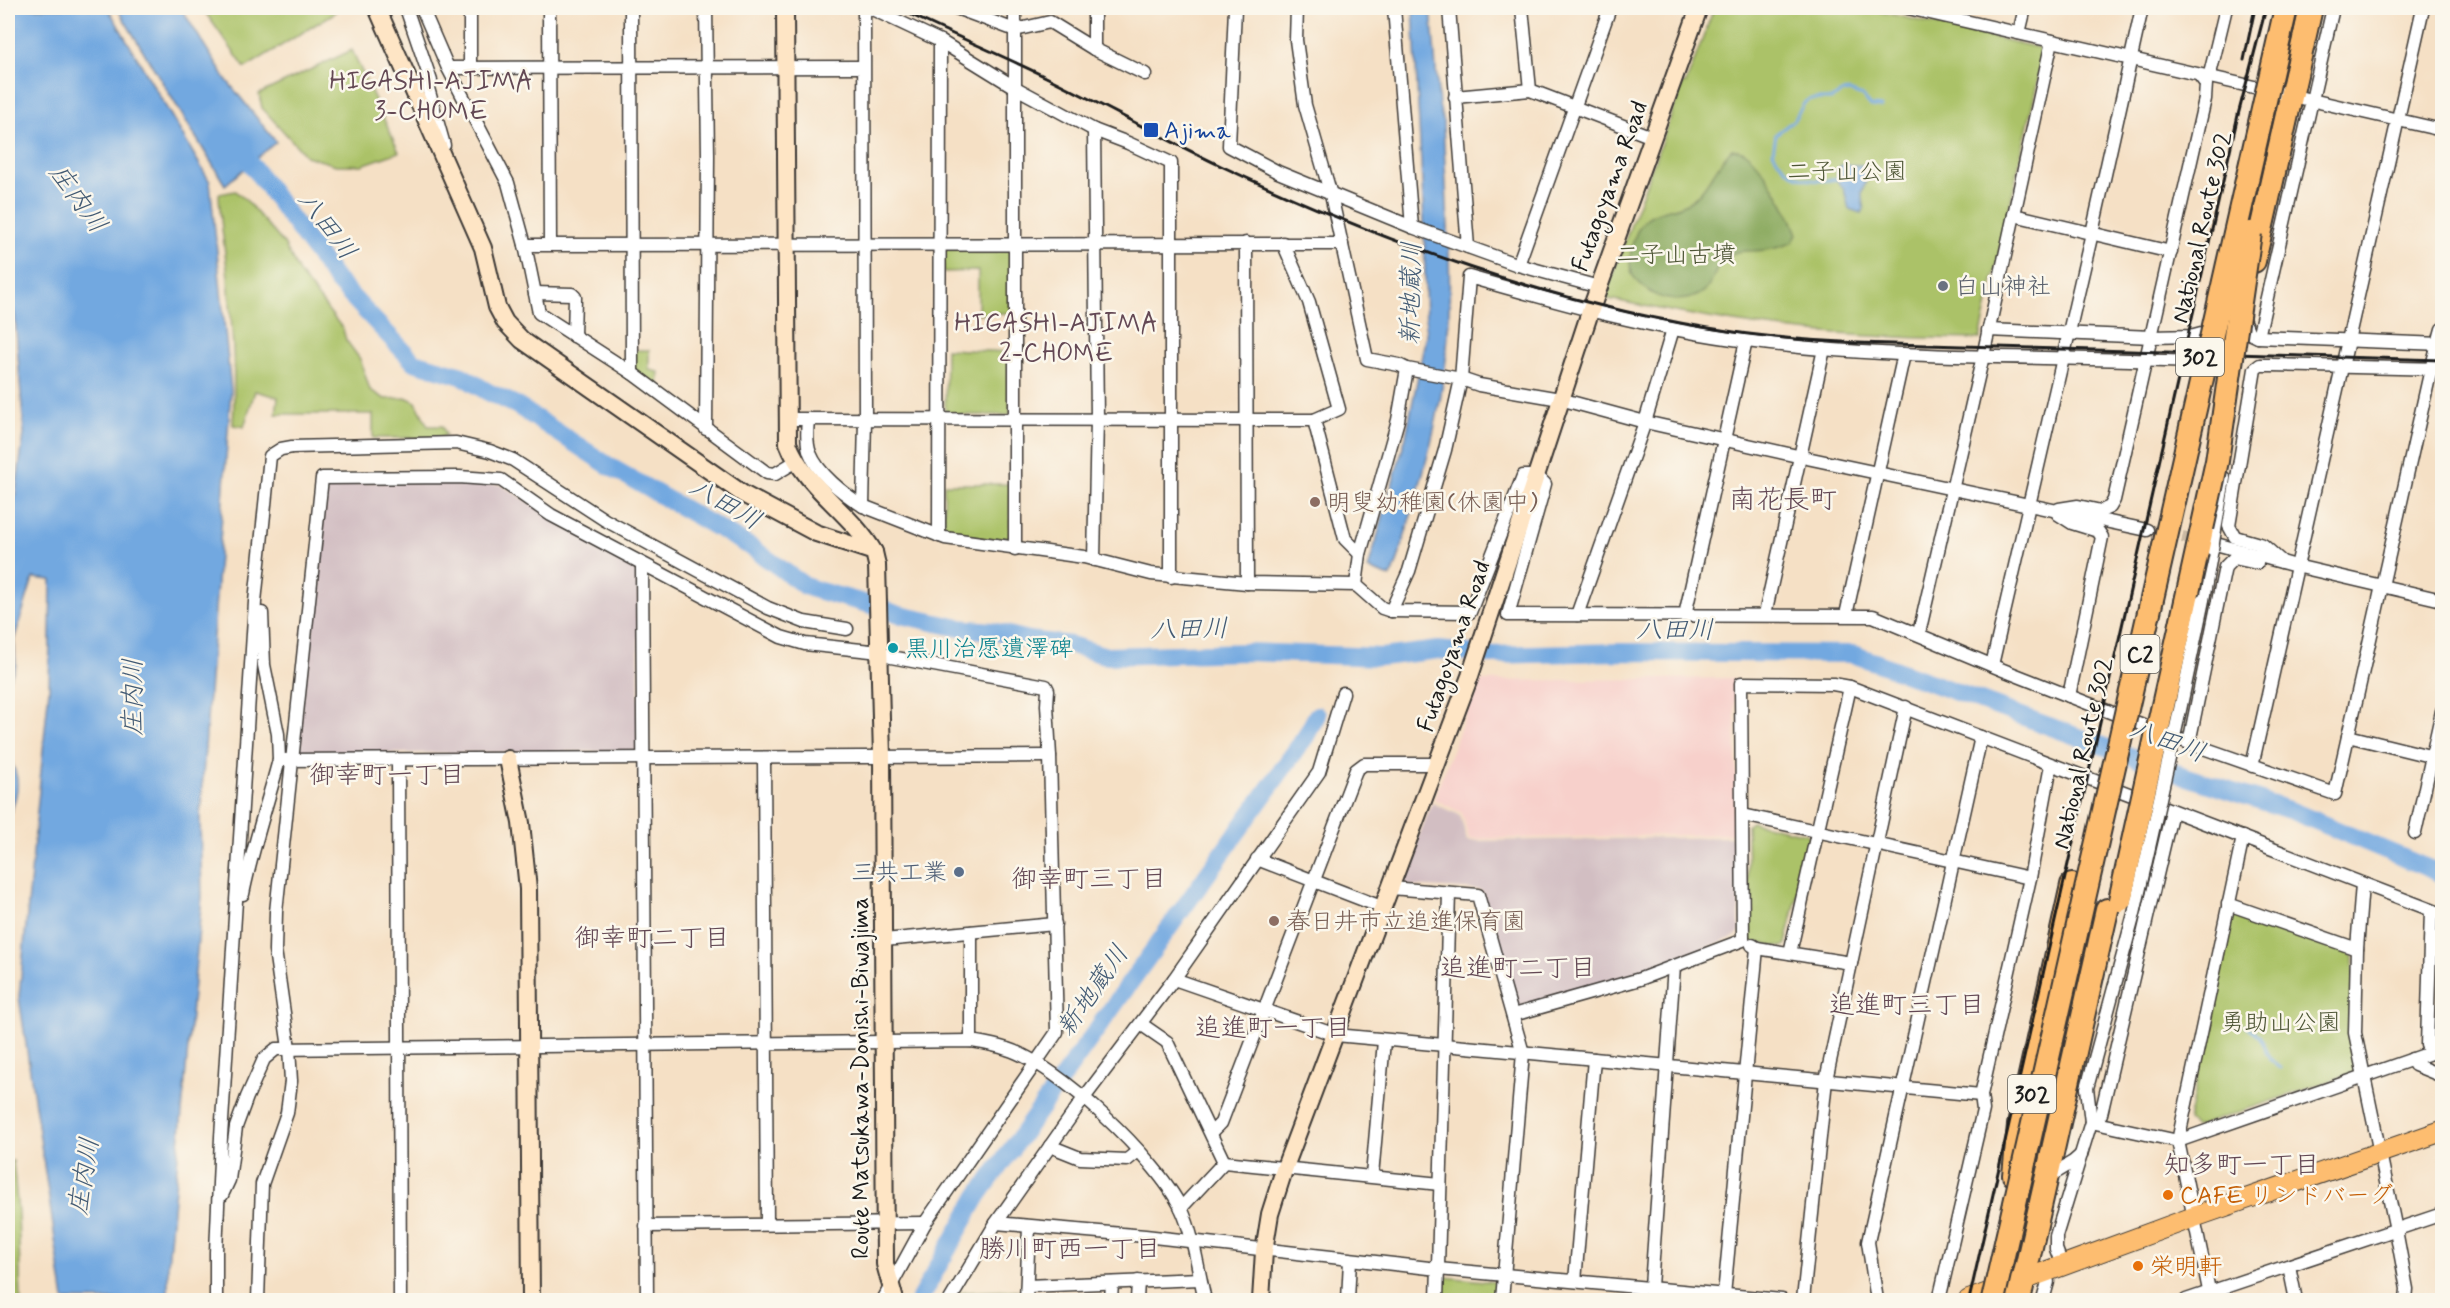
<svg xmlns="http://www.w3.org/2000/svg" width="2450" height="1308" font-family="Mynerve,'Klee One',sans-serif">
  <style>
    .built { fill: #f7d0cb }
    .industrial { fill: #d2bec2 }
    .green { fill: #abc267; stroke: #646f42; stroke-width: 1.5 }
    .forest { fill: #88a85c; stroke: #52623c; stroke-width: 1.5 }
    .water { fill: #72a8e0; stroke: #47627e; stroke-width: 1.5 }
    .lines { fill: none; stroke-linecap: round; stroke-linejoin: round }
    .stream { stroke: #72a8e0; stroke-width: 3 }
    .river { stroke: #72a8e0; stroke-width: 18 }
    .street-tunnel { stroke: #cab9a3; stroke-width: 12; stroke-dasharray: 12 6; stroke-linecap: butt }
    .street-casing { stroke: #3d3935; stroke-width: 15 }
    .secondary-casing { stroke: #3d3935; stroke-width: 20 }
    .primary-casing { stroke: #3d3935; stroke-width: 22 }
    .highway-casing { stroke: #3d3935; stroke-width: 26 }
    .street { stroke: #fff; stroke-width: 12 }
    .secondary { stroke: #fee5c5; stroke-width: 16 }
    .primary { stroke: #fdbd6f; stroke-width: 20 }
    .highway { stroke: #fdbd6f; stroke-width: 22 }
    .rail { stroke: #1c1c1c; stroke-width: 3 }
    .street-bridge-casing { stroke: #3d3935; stroke-width: 15; stroke-linecap: butt }
    .highway-bridge-casing { stroke: #3d3935; stroke-width: 26; stroke-linecap: butt }
    .street-bridge { stroke: #fff; stroke-width: 12 }
    .highway-bridge { stroke: #fdbd6f; stroke-width: 22 }
    .transit-dot { fill: #1a4fb4; stroke: #fbf7ec; stroke-width: 2 }
    .worship-dot { fill: #6b7280; stroke: #fbf7ec; stroke-width: 2 }
    .education-dot { fill: #8d6e63; stroke: #fbf7ec; stroke-width: 2 }
    .culture-dot { fill: #0f9aa8; stroke: #fbf7ec; stroke-width: 2 }
    .service-dot { fill: #5c6f8a; stroke: #fbf7ec; stroke-width: 2 }
    .food-dot { fill: #e8710a; stroke: #fbf7ec; stroke-width: 2 }
    .labels { text-anchor: middle; stroke-width: 5; stroke-linejoin: round; paint-order: stroke }
    .shield { fill: #fbf7ec; stroke: #5f5e5a; stroke-width: 1.5 }
    .shield-label { font-size: 22px; font-weight: bold; fill: #1c1c1c }
    .transit-label { font-size: 24px; fill: #164399; stroke: #fbf7ec; text-anchor: start }
    .park-label { font-size: 24px; fill: #4e5636; stroke: #fbf7ec }
    .street-label { font-size: 24px; fill: #1c1c1c; stroke: #fbf7ec }
    .worship-label { font-size: 24px; fill: #5b616d; stroke: #fbf7ec; text-anchor: start }
    .education-label { font-size: 24px; fill: #785e54; stroke: #fbf7ec; text-anchor: start }
    .culture-label { font-size: 24px; fill: #0d838f; stroke: #fbf7ec; text-anchor: start }
    .service-label { font-size: 24px; fill: #4e5e75; stroke: #fbf7ec; text-anchor: end }
    .food-label { font-size: 24px; fill: #c56008; stroke: #fbf7ec; text-anchor: start }
    .neighbourhood-label { font-size: 26px; fill: #644955; stroke: #fbf7ec }
    .water-label { font-size: 26px; font-style: italic; fill: #435b74; stroke: #fbf7ec }
    .quarter-label { font-size: 27px; fill: #644955; stroke: #fbf7ec }
  </style>
  <rect width="100%" height="100%" fill="#fbf7ec"/>
  <filter id="ink" filterUnits="userSpaceOnUse"><feTurbulence type="fractalNoise" baseFrequency=".0167" numOctaves="2"/><feDisplacementMap in="SourceGraphic" scale="12" xChannelSelector="R" yChannelSelector="G"/><feConvolveMatrix kernelMatrix="1 2 1 2 8 2 1 2 1" color-interpolation-filters="sRGB"/></filter>
  <filter id="wash" filterUnits="userSpaceOnUse"><feTurbulence type="fractalNoise" baseFrequency=".008" numOctaves="4" result="noise"/><feDisplacementMap in="SourceGraphic" scale="24" xChannelSelector="R" yChannelSelector="G"/><feGaussianBlur stdDeviation="1.35" result="paint"/><feColorMatrix in="noise" values="0 0 0 0 0 0 0 0 0 0 0 0 0 0 0 0 0 1.4 0 .05"/><feComposite in="paint" operator="in"/></filter>
  <g filter="url(#wash)">
    <rect width="100%" height="100%" fill="#f5e0c5"/>
    <!-- built -->
    <path class="built" d="M1734,678l4,156 -269,5 -7,-26 -28,-14 44,-118z"/>
    <!-- industrial -->
    <g class="industrial">
      <path d="M451,480l50,5 137,84 1,179 -4,3 -335,3 -4,-4 30,-264 3,-3z"/>
      <path d="M1432,803l28,12 7,26 272,-4v95l-3,4 -97,39 -121,33 -3,-3 -34,-115 -75,-4 -4,-7z"/>
    </g>
    <!-- green -->
    <g class="green">
      <path d="M202,8h131l3,4 -91,56z"/>
      <path d="M1714,8h150l176,40 4,5 -64,286c-62,-1 -125,-2 -187,-9 -63,-7 -126,-19 -189,-32l79,-215h3z"/>
      <path d="M352,50l47,102 -37,13h-26l-30,-9 -44,-48 -3,-14z"/>
      <path d="M235,191l11,9 38,44 16,30 43,55 3,11 14,19 10,31 15,9 23,-1 8,4 12,24h14l4,9 -6,3h-67v-24h-97l2,-17 -23,-6 -11,36 -11,-2c3,-49 -1,-99 -5,-148 -3,-28 -8,-55 -9,-83z"/>
      <path d="M947,248h62l2,4v61l-33,1v-43l-35,1 1,-20z"/>
      <path d="M946,349l63,3 1,63h-65z"/>
      <path d="M634,350h15v20l10,2 -1,16 -25,-16z"/>
      <path d="M944,484h67l-1,55 -4,4 -59,-9 -3,-3z"/>
      <path d="M1751,822l56,12 3,5 -24,105 -3,3 -31,-5 -3,-4 -2,-113z"/>
      <path d="M2236,913l114,40 3,4 5,110 -2,5 -161,55 -7,-6 44,-205z"/>
      <path d="M8,1161h5l5,51 3,88h-13z"/>
      <path d="M1445,1277l50,5 3,3 -2,15h-54v-20z"/>
      <path d="M1017,1290l3,3v7h-66l4,-6 7,-2z"/>
    </g>
    <!-- forest -->
    <path class="forest" d="M1732,149c5,1 10,1 14,4 18,13 45,61 51,82l-5,8c-9,3 -18,6 -27,7 -13,2 -29,-2 -40,8 -15,14 -8,32 -34,40 -15,4 -36,1 -47,-11 -4,-4 -10,-8 -12,-13 -6,-18 3,-49 18,-58 12,-7 28,-7 39,-14 18,-11 27,-38 43,-53z"/>
    <!-- water -->
    <g class="water">
      <path d="M8,8h100l102,174 21,208 -31,427 2,79 -34,368v36h-104l-45,-303 30,-309 2,-108 -18,-2 -19,62 2,25 -8,18v-138l16,-111 -9,-117 -7,-27z"/>
      <path d="M117,8h64l44,70 51,64 -51,43z"/>
      <path d="M1413,8h18l8,97 4,16c3,80 11,159 3,238 -7,70 -30,137 -49,204l-7,14 -22,-8 38,-133 20,-101 -2,-113z"/>
      <path d="M1841,165h26c6,18 -11,18 -3,43l-3,5 -12,-4 -5,-20 -6,-6 -1,-13z"/>
      <path d="M8,757c13,20 11,33 3,55h-3z"/>
    </g>
    <g class="lines">
      <!-- stream -->
      <g class="stream">
        <path d="M1837,179c-28,5 -50,-1 -64,-27l3,-18 17,-13 12,-19 5,-3h21l12,-7 6,-1 13,5 9,10 10,1"/>
        <path d="M2245,1026c25,9 15,31 36,42"/>
      </g>
      <!-- river -->
      <g class="river">
        <path d="M237,145l100,136 77,81 48,14 26,16 28,13 93,61 142,81 54,39 11,4 59,16 21,8 63,14 33,3 37,9 42,5 36,11 139,-4 136,5 56,-7 51,5 133,-3 231,2 334,123 105,34 150,63"/>
        <path d="M919,1300l59,-104 328,-460 11,-21"/>
      </g>
    </g>
  </g>
  <g filter="url(#ink)">
    <g class="lines">
      <!-- street-tunnel -->
      <path class="street-tunnel" d="M2147,530l55,11"/>
      <!-- street casing -->
      <g class="street-casing">
        <g id="street">
          <path d="M406,8l25,73h-5l18,64"/>
          <path d="M422,8l26,60 60,115 17,62 14,68 93,60 135,100 8,1 20,-12"/>
          <path d="M549,8l1,236"/>
          <path d="M631,8l1,365"/>
          <path d="M870,8l70,33 76,47 78,42 34,13 43,20v414"/>
          <path d="M956,8l59,22 35,-8 44,27 51,25"/>
          <path d="M1015,8v541"/>
          <path d="M1094,8v41"/>
          <path d="M1235,8l-6,138 49,26 134,55 -18,-219"/>
          <path d="M1297,8l-1,32 9,65 26,90 36,164 32,6 8,4 54,10 18,6 81,14 85,23 157,35 345,73"/>
          <path d="M1449,8l19,239 50,18 81,22"/>
          <path d="M1522,8l8,82 122,47"/>
          <path d="M1908,8l534,122"/>
          <path d="M2019,33l6,-25"/>
          <path d="M448,68l415,-1"/>
          <path d="M470,68v-60"/>
          <path d="M2209,78l17,-70"/>
          <path d="M1455,97l75,-7"/>
          <path d="M1094,130l3,289 -3,141"/>
          <path d="M2014,215l157,37"/>
          <path d="M1412,227l56,20"/>
          <path d="M1246,243l1,340"/>
          <path d="M1283,243l26,59 30,107 -25,11 31,119 15,15"/>
          <path d="M525,245l817,-1"/>
          <path d="M1518,265l92,-257"/>
          <path d="M535,293l37,1 3,3 -1,39"/>
          <path d="M2242,317l7,16 9,4 184,7"/>
          <path d="M1988,330l164,7 42,-1 11,-3"/>
          <path d="M2258,337l75,-329"/>
          <path d="M787,419l527,1"/>
          <path d="M808,420c-1,10 -2,23 2,33 8,21 34,41 53,53l82,32 139,19 67,17 96,9 109,2 4,-31 38,-134 9,-51"/>
          <path d="M706,429l2,-273 -2,-148"/>
          <path d="M863,506l2,-86 -1,-412"/>
          <path d="M2059,509l19,-3 23,5 9,-4 4,-7 91,-401 1,-15 -6,-8"/>
          <path d="M2058,514l14,9 26,8 4,6 -33,159"/>
          <path d="M939,536l1,-495"/>
          <path d="M2214,536l10,-58"/>
          <path d="M2205,541l91,25 146,34"/>
          <path d="M2282,562l-19,-17 -28,-8 -6,-11 26,-157 5,-4h11l171,4"/>
          <path d="M642,564l5,736"/>
          <path d="M1356,585l26,23 9,3 79,1 53,-136h14l8,8 -37,131 365,1 130,54 186,73 146,51 96,-425 11,-40"/>
          <path d="M2203,600l9,-51"/>
          <path d="M1391,611l18,-40 36,-121 16,-71 8,-102c91,26 183,52 278,64 147,20 297,14 445,21l6,5"/>
          <path d="M262,613l2,52 14,69 1,26"/>
          <path d="M1765,614l59,-265"/>
          <path d="M1577,615l68,-193 28,-93"/>
          <path d="M1685,615l61,-274"/>
          <path d="M1846,615l58,-261"/>
          <path d="M1919,633l64,-277 69,-315"/>
          <path d="M1992,665l100,-432 50,-225"/>
          <path d="M2348,736l94,23"/>
          <path d="M2189,743l36,-176 9,-9 23,5"/>
          <path d="M764,758l3,466"/>
          <path d="M398,760l2,540"/>
          <path d="M2252,766l171,-758"/>
          <path d="M1743,815l287,63"/>
          <path d="M2415,833l27,-122"/>
          <path d="M1257,859l127,49"/>
          <path d="M2362,884l-5,65 -2,84 41,197 11,59 -1,11"/>
          <path d="M1391,888l87,7 45,158 -21,247"/>
          <path d="M243,894c9,-45 24,-89 36,-134l771,-4"/>
          <path d="M2228,904l129,45"/>
          <path d="M971,932v109"/>
          <path d="M884,940l171,-16"/>
          <path d="M1752,945l5,3 94,15"/>
          <path d="M1790,953l60,-266"/>
          <path d="M1174,979l162,56 645,60"/>
          <path d="M1513,1015l127,-36 103,-39 -2,-257 92,1 17,3 592,227"/>
          <path d="M1141,1024l26,18 57,120 -43,46"/>
          <path d="M2430,1053l-3,-8 4,-135"/>
          <path d="M2412,1059l3,6 27,11"/>
          <path d="M2091,1122l87,19 264,-92"/>
          <path d="M2091,1122l10,-8 71,-303"/>
          <path d="M1211,1133l10,-10 135,-353 8,-6h72"/>
          <path d="M1050,1146l30,12 47,2 11,-9"/>
          <path d="M1224,1162l216,22"/>
          <path d="M1372,1176l12,-135"/>
          <path d="M2048,1177l25,-15 8,-7"/>
          <path d="M222,1195l7,-15 7,-53 11,-30 17,-38 12,-10 695,-8c12,2 25,4 36,8 52,16 150,110 174,159 13,28 17,62 24,92"/>
          <path d="M996,1223l149,13 293,33 344,31"/>
          <path d="M646,1226l279,-3"/>
          <path d="M2062,1265l-6,-16v-13l35,-114 -4,-34 47,-174"/>
          <path d="M2289,1266l7,34"/>
          <path d="M1575,1281l19,-222"/>
          <path d="M1027,1286l173,-7"/>
          <path d="M1724,1295l33,-347"/>
          <path d="M216,1300v-48l5,-115 34,-535 15,-146 11,-7 11,-2 164,-4 34,8 23,9 92,60 163,88 36,14 43,7"/>
          <path d="M258,1300l4,-116 25,-71 4,-32 -2,-33 -14,-98 1,-38 46,-434 137,-1 42,3 50,35 230,122 24,7 75,8 11,5 155,29 2,4 -1,15 3,51 7,276 -132,191 -42,77"/>
          <path d="M950,1300l46,-77 88,-125 90,-119 145,-207 24,-79"/>
          <path d="M1026,1300l3,-73"/>
          <path d="M1111,1300l1,-17"/>
          <path d="M1137,1300l1,-19"/>
          <path d="M1348,1300l2,-40"/>
          <path d="M1437,1300l12,-407"/>
          <path d="M1650,1300l24,-334"/>
          <path d="M1803,1300l23,-220 80,-373"/>
          <path d="M1877,1300l-9,-58 113,-505"/>
          <path d="M1939,1300l44,-190 -2,-15 49,-217 21,-113"/>
          <path d="M2043,1300l5,-18"/>
          <path d="M2186,1300l256,-86"/>
          <path d="M2211,1300l-33,-159 65,-304"/>
        </g>
      </g>
      <!-- secondary casing -->
      <g class="secondary-casing">
        <g id="secondary">
          <path d="M377,8l106,240 14,59 8,15 17,18 221,154 73,39 58,19 3,13 5,192 3,507 10,36"/>
          <path d="M785,8l3,435c17,45 62,68 86,109"/>
          <path d="M508,759l13,64 7,66 3,411"/>
          <path d="M1261,1300l3,-49 6,-37 15,-47 185,-491 120,-364 109,-304"/>
        </g>
      </g>
      <!-- primary casing -->
      <g class="primary-casing">
        <path id="primary" d="M1969,1300l225,-83 248,-86"/>
      </g>
      <!-- highway casing -->
      <g class="highway-casing">
        <g id="highway">
          <path d="M2254,261l57,-253"/>
          <path d="M2014,1175l5,-50 53,-240"/>
          <path d="M2019,1300l88,-390"/>
        </g>
      </g>
      <!-- street -->
      <use href="#street" class="street"/>
      <!-- secondary -->
      <use href="#secondary" class="secondary"/>
      <!-- primary -->
      <use href="#primary" class="primary"/>
      <!-- highway -->
      <use href="#highway" class="highway"/>
      <!-- rail -->
      <g class="rail">
        <path d="M897,8c49,24 100,45 149,69 59,29 116,61 175,89 162,76 335,140 513,166 41,6 82,9 123,11l585,17"/>
        <path d="M2244,60l11,-52"/>
        <path d="M1969,1300l269,-1185 28,-107"/>
      </g>
      <!-- street-bridge casing -->
      <g class="street-bridge-casing">
        <g id="street-bridge">
          <path d="M2212,549l2,-13"/>
          <path d="M2134,914l46,-204 23,-110"/>
        </g>
      </g>
      <!-- highway-bridge casing -->
      <g class="highway-bridge-casing">
        <g id="highway-bridge">
          <path d="M2120,900l97,-439 33,-228"/>
          <path d="M1993,1300l293,-1292"/>
        </g>
      </g>
      <!-- street-bridge -->
      <use href="#street-bridge" class="street-bridge"/>
      <!-- highway-bridge -->
      <use href="#highway-bridge" class="highway-bridge"/>
    </g>
  </g>
  <!-- markers -->
  <rect class="transit-dot" x="1143" y="122" width="16" height="16" rx="3"/>
  <circle class="worship-dot" cx="1943" cy="286" r="6"/>
  <g class="education-dot">
    <circle cx="1315" cy="502" r="6"/>
    <circle cx="1274" cy="921" r="6"/>
  </g>
  <circle class="culture-dot" cx="893" cy="648" r="6"/>
  <circle class="service-dot" cx="959" cy="872" r="6"/>
  <g class="food-dot">
    <circle cx="2168" cy="1195" r="6"/>
    <circle cx="2138" cy="1266" r="6"/>
  </g>
  <g class="labels">
    <!-- shield labels -->
    <g class="shield">
      <rect x="2176" y="338" width="48" height="38" rx="4.5"/>
      <rect x="2120.5" y="635" width="39" height="38" rx="4.5"/>
      <rect x="2008" y="1075" width="48" height="38" rx="4.5"/>
    </g>
    <g class="shield-label">
      <text x="2200" y="365">302</text>
      <text x="2140" y="662">C2</text>
      <text x="2032" y="1102">302</text>
    </g>
    <!-- transit labels -->
    <g class="transit-label">
      <text x="1164" y="138">Ajima</text>
    </g>
    <!-- park labels -->
    <g class="park-label">
      <text x="1847" y="179">二子山公園</text>
      <text x="1676" y="262">二子山古墳</text>
      <text x="2281" y="1030">勇助山公園</text>
    </g>
    <!-- street labels -->
    <g class="street-label">
      <text transform="translate(1609 186) rotate(-70)" y="8">Futagoyama Road</text>
      <text transform="translate(2201 227) rotate(-77)" y="8">National Route 302</text>
      <text transform="translate(1453 646) rotate(-71)" y="8">Futagoyama Road</text>
      <text transform="translate(2082 753) rotate(-77)" y="8">National Route 302</text>
      <text transform="translate(860 1078) rotate(-90)" y="8">Route Matsukawa-Donishi-Biwajima</text>
    </g>
    <!-- worship labels -->
    <g class="worship-label">
      <text x="1955" y="294">白山神社</text>
    </g>
    <!-- education labels -->
    <g class="education-label">
      <text x="1327" y="510">明叟幼稚園(休園中)</text>
      <text x="1286" y="929">春日井市立追進保育園</text>
    </g>
    <!-- culture labels -->
    <g class="culture-label">
      <text x="905" y="656">黒川治愿遺澤碑</text>
    </g>
    <!-- service labels -->
    <g class="service-label">
      <text x="947" y="880">三共工業</text>
    </g>
    <!-- food labels -->
    <g class="food-label">
      <text x="2180" y="1203">CAFE リンドバーグ</text>
      <text x="2150" y="1274">栄明軒</text>
    </g>
    <!-- neighbourhood labels -->
    <g class="neighbourhood-label">
      <text x="431" y="89">HIGASHI-AJIMA<tspan x="431" dy="30">3-CHOME</tspan></text>
      <text x="1056" y="331">HIGASHI-AJIMA<tspan x="1056" dy="30">2-CHOME</tspan></text>
      <text x="387" y="783">御幸町一丁目</text>
      <text x="1089" y="887">御幸町三丁目</text>
      <text x="652" y="946">御幸町二丁目</text>
      <text x="1518" y="976">追進町二丁目</text>
      <text x="1907" y="1013">追進町三丁目</text>
      <text x="1273" y="1036">追進町一丁目</text>
      <text x="2242" y="1173">知多町一丁目</text>
      <text x="1070" y="1257">勝川町西一丁目</text>
    </g>
    <!-- water labels -->
    <g class="water-label">
      <text transform="translate(79 198) rotate(54)" y="9">庄内川</text>
      <text transform="translate(328 225) rotate(53)" y="9">八田川</text>
      <text transform="translate(1410 293) rotate(-89)" y="9">新地蔵川</text>
      <text transform="translate(726 503) rotate(30)" y="9">八田川</text>
      <text transform="translate(1189 628) rotate(-1)" y="9">八田川</text>
      <text x="1675" y="638">八田川</text>
      <text transform="translate(132 697) rotate(-90)" y="9">庄内川</text>
      <text transform="translate(2168 740) rotate(20)" y="9">八田川</text>
      <text transform="translate(1092 990) rotate(-55)" y="9">新地蔵川</text>
      <text transform="translate(83 1176) rotate(-81)" y="9">庄内川</text>
    </g>
    <!-- quarter labels -->
    <g class="quarter-label">
      <text x="1783" y="508">南花長町</text>
    </g>
  </g>
  <!-- margin -->
  <rect width="2450" height="1308" fill="none" stroke="#fbf7ec" stroke-width="30"/>
</svg>
